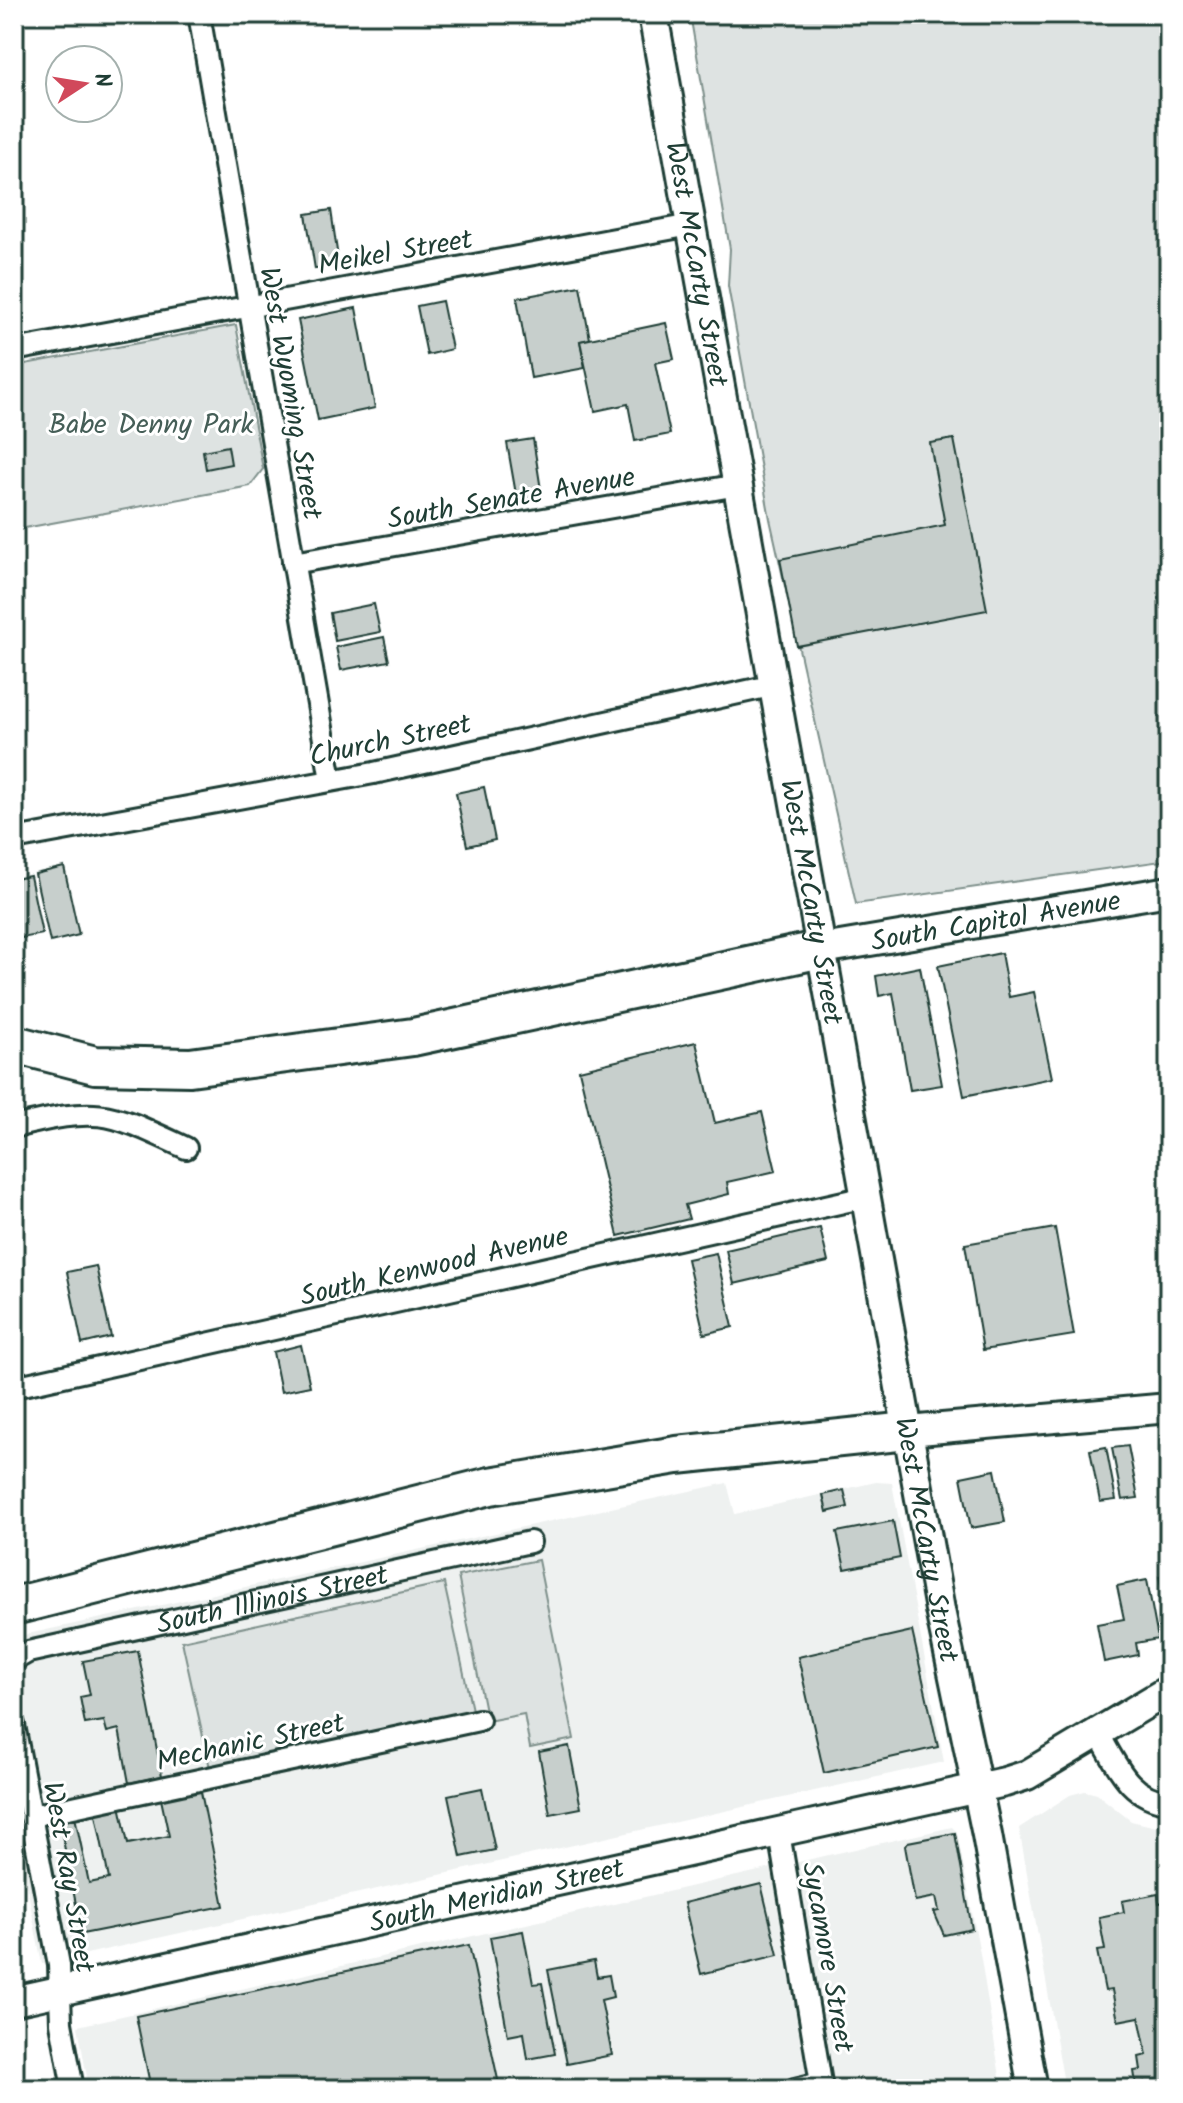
<svg xmlns="http://www.w3.org/2000/svg" width="1183" height="2103" font-family="Kalam,sans-serif">
  <style>
    .built { fill: #eef1f0 }
    .green { fill: #dee3e2; stroke: #7e908b; stroke-width: 2 }
    .building { fill: #c7cfcc; stroke: #1f3d34; stroke-width: 2 }
    .lines { fill: none; stroke-linecap: round; stroke-linejoin: round }
    .minor-casing { stroke: #1f3d34; stroke-width: 26 }
    .secondary-casing { stroke: #1f3d34; stroke-width: 34 }
    .motorway-casing { stroke: #1f3d34; stroke-width: 42 }
    .minor { stroke: #fff; stroke-width: 20 }
    .secondary { stroke: #fff; stroke-width: 28 }
    .motorway { stroke: #fff; stroke-width: 36 }
    .labels { text-anchor: middle; stroke-width: 6; stroke-linejoin: round; paint-order: stroke }
    .street-label { font-size: 28px; fill: #1f3d34; stroke: #fff }
    .park-label { font-size: 28px; fill: #455e57; stroke: #fff }
  </style>
  <rect width="100%" height="100%" fill="#fff"/>
  <filter id="ink" filterUnits="userSpaceOnUse"><feTurbulence type="fractalNoise" baseFrequency=".0125" numOctaves="2"/><feDisplacementMap in="SourceGraphic" scale="16" xChannelSelector="R" yChannelSelector="G"/><feConvolveMatrix kernelMatrix="1 2 1 2 8 2 1 2 1" color-interpolation-filters="sRGB"/></filter>
  <g filter="url(#ink)">
    <!-- built -->
    <g class="built">
      <path d="M876,1482l16,1 52,279 -902,202 -28,-143v-184l713,-154 8,31z"/>
      <path d="M1085,1791l12,3 34,27 38,9v259h-104l-46,-261 51,-33z"/>
      <path d="M952,1827l5,5 24,127 21,130h-168l-5,-19 -85,19h-655l-11,-63z"/>
    </g>
    <!-- green -->
    <g class="green">
      <path d="M690,14h479v846l-313,44 -86,-385 -42,-233 2,-37z"/>
      <path d="M236,325l27,144 -13,17 -236,44v-164z"/>
      <path d="M538,1560l36,179 -44,9 -6,-34 -37,7 -29,-145z"/>
      <path d="M444,1583l28,127 -262,58 -28,-127z"/>
    </g>
    <!-- building -->
    <g class="building">
      <path d="M331,210l8,55 -24,4 -9,-55z"/>
      <path d="M580,286l10,53 -10,2 5,27 -54,10 -14,-80z"/>
      <path d="M442,301l10,48 -25,6 -10,-49z"/>
      <path d="M356,308l19,100 -57,12 -20,-100z"/>
      <path d="M666,323l8,36 -19,4 15,71 -35,7 -7,-37 -33,7 -15,-70z"/>
      <path d="M533,439l9,57 -25,4 -10,-57z"/>
      <path d="M954,439l33,171 -190,36 -17,-87 165,-34 -15,-82z"/>
      <path d="M228,446l3,18 -25,5 -3,-18z"/>
      <path d="M374,604l6,28 -45,9 -5,-28z"/>
      <path d="M384,637l5,24 -48,9 -5,-23z"/>
      <path d="M484,787l11,53 -28,6 -11,-53z"/>
      <path d="M64,867l15,68 -29,7 -15,-68z"/>
      <path d="M30,876l12,58 -26,5 -2,-60z"/>
      <path d="M1001,953l8,44 25,-5 18,86 -88,18 -26,-130z"/>
      <path d="M920,967l22,118 -32,5 -17,-97 -14,3 -3,-20z"/>
      <path d="M696,1042l19,81 47,-11 14,59 -49,11 2,12 -44,11 4,14 -71,17 -39,-166z"/>
      <path d="M820,1228l8,34 -94,22 -8,-34z"/>
      <path d="M1055,1228l19,107 -91,15 -18,-106z"/>
      <path d="M716,1253l17,74 -29,7 -17,-75z"/>
      <path d="M96,1266l15,71 -29,7 -15,-72z"/>
      <path d="M301,1345l9,41 -29,6 -8,-40z"/>
      <path d="M1128,1446l10,52 -16,2 -10,-52z"/>
      <path d="M1106,1447l10,53 -16,2 -10,-52z"/>
      <path d="M995,1470l10,52 -34,6 -10,-51z"/>
      <path d="M844,1490l4,17 -21,5 -4,-17z"/>
      <path d="M893,1521l7,37 -55,11 -8,-37z"/>
      <path d="M1169,1574v45h-1l-9,-43z"/>
      <path d="M1147,1580l11,59 -22,4 2,12 -34,7 -7,-38 27,-5 -7,-33z"/>
      <path d="M912,1631l26,116 -114,26 -26,-116z"/>
      <path d="M138,1651l24,125 -33,7 -10,-54 -12,3 -3,-11 -19,3 -5,-27 10,-2 -7,-34z"/>
      <path d="M569,1746l12,62 -31,6 -11,-62z"/>
      <path d="M199,1782l25,124 -142,28 -24,-119 16,-3 15,71 20,-4 -15,-74 25,-5 9,44 41,-8 -10,-46z"/>
      <path d="M482,1788l13,62 -34,7 -13,-62z"/>
      <path d="M955,1833l17,96 -28,6 -10,-23 5,-1 -3,-14 -21,4 -10,-55 3,-4z"/>
      <path d="M761,1884l17,71 -77,19 -17,-71z"/>
      <path d="M1158,1894l1,9 10,-2v188h-22l-2,-7 -9,2 -2,-13 7,-1 -2,-13 8,-2 -8,-38 -21,4 -6,-31 -7,1 -8,-40 8,-1 -6,-33 25,-5 -2,-11z"/>
      <path d="M523,1931l10,53 9,-1 13,71 -27,5 -4,-26 -16,3 -18,-99z"/>
      <path d="M469,1945l31,144h-349l-15,-73z"/>
      <path d="M594,1961l3,16 12,-2 4,22 -12,3 11,55 -45,9 -19,-94z"/>
    </g>
    <g class="lines">
      <!-- minor casing -->
      <g class="minor-casing">
        <g id="minor">
          <path d="M199,14l132,766"/>
          <path d="M14,350l677,-125"/>
          <path d="M293,563l445,-78"/>
          <path d="M14,839l360,-66 401,-88"/>
          <path d="M14,1127c87,-21 92,-16 172,21"/>
          <path d="M14,1387l852,-190"/>
          <path id="s1" d="M14,1660l14,-8 502,-110"/>
          <path d="M14,1725l45,240 2,58 12,66"/>
          <path d="M1098,1733c18,30 31,66 71,69"/>
          <path d="M31,1816l448,-96"/>
          <path d="M779,1833l43,256"/>
          <path d="M795,2089l26,-6"/>
        </g>
      </g>
      <!-- secondary casing -->
      <g class="secondary-casing">
        <g id="secondary">
          <path id="s2" d="M653,14l287,1596 47,225 46,254"/>
          <path id="s3" d="M822,949l347,-58"/>
          <path d="M908,1431l261,-23"/>
          <path id="s4" d="M14,2001l991,-219 22,-7 142,-85"/>
        </g>
      </g>
      <!-- motorway casing -->
      <g class="motorway-casing">
        <g id="motorway">
          <path d="M14,1044l81,21 95,2 223,-30 409,-88"/>
          <path d="M14,1606l476,-120 187,-31 231,-24"/>
        </g>
      </g>
      <!-- minor -->
      <use href="#minor" class="minor"/>
      <!-- secondary -->
      <use href="#secondary" class="secondary"/>
      <!-- motorway -->
      <use href="#motorway" class="motorway"/>
    </g>
  </g>
  <g class="labels">
    <!-- street labels -->
    <g class="street-label">
      <text transform="translate(395 251) rotate(-10)" y="10">Meikel Street</text>
      <text dy="10" stroke="none"><textPath href="#s2" startOffset="254">West McCarty Street</textPath></text>
      <text transform="translate(292 393) rotate(80)" y="10">West Wyoming Street</text>
      <text transform="translate(511 497) rotate(-10)" y="10">South Senate Avenue</text>
      <text transform="translate(390 739) rotate(-12)" y="10">Church Street</text>
      <text dy="10" stroke="none"><textPath href="#s2" startOffset="902">West McCarty Street</textPath></text>
      <text dy="10" stroke="none"><textPath href="#s3" startOffset="176">South Capitol Avenue</textPath></text>
      <text transform="translate(434 1265) rotate(-13)" y="10">South Kenwood Avenue</text>
      <text dy="10" stroke="none"><textPath href="#s2" startOffset="1550">West McCarty Street</textPath></text>
      <text dy="10" stroke="none"><textPath href="#s1" startOffset="266">South Illinois Street</textPath></text>
      <text transform="translate(250 1741) rotate(-12)" y="10">Mechanic Street</text>
      <text transform="translate(70 1877) rotate(80)" y="10">West Ray Street</text>
      <text dy="10" stroke="none"><textPath href="#s4" startOffset="494">South Meridian Street</textPath></text>
      <text transform="translate(829 1957) rotate(80)" y="10">Sycamore Street</text>
    </g>
    <!-- park labels -->
    <g class="park-label">
      <text x="151" y="433">Babe Denny Park</text>
    </g>
  </g>
  <!-- margin -->
  <rect width="1183" height="2103" fill="none" stroke="#fff" stroke-width="48"/>
  <rect x="24" y="24" width="1135" height="2055" fill="none" stroke="#1f3d34" stroke-width="3" filter="url(#ink)"/>
  <!-- north arrow -->
  <g transform="translate(84 84) rotate(78)"><circle r="38" fill="#ffffff" stroke="#a5b1ae" stroke-width="2"/>
  <path d="M0-6L14 30L0 20L-14 30Z" fill="#d1495b"/>
  <text y="-12" font-size="22" font-weight="bold" text-anchor="middle" fill="#1f3d34">N</text>
  </g>
</svg>
